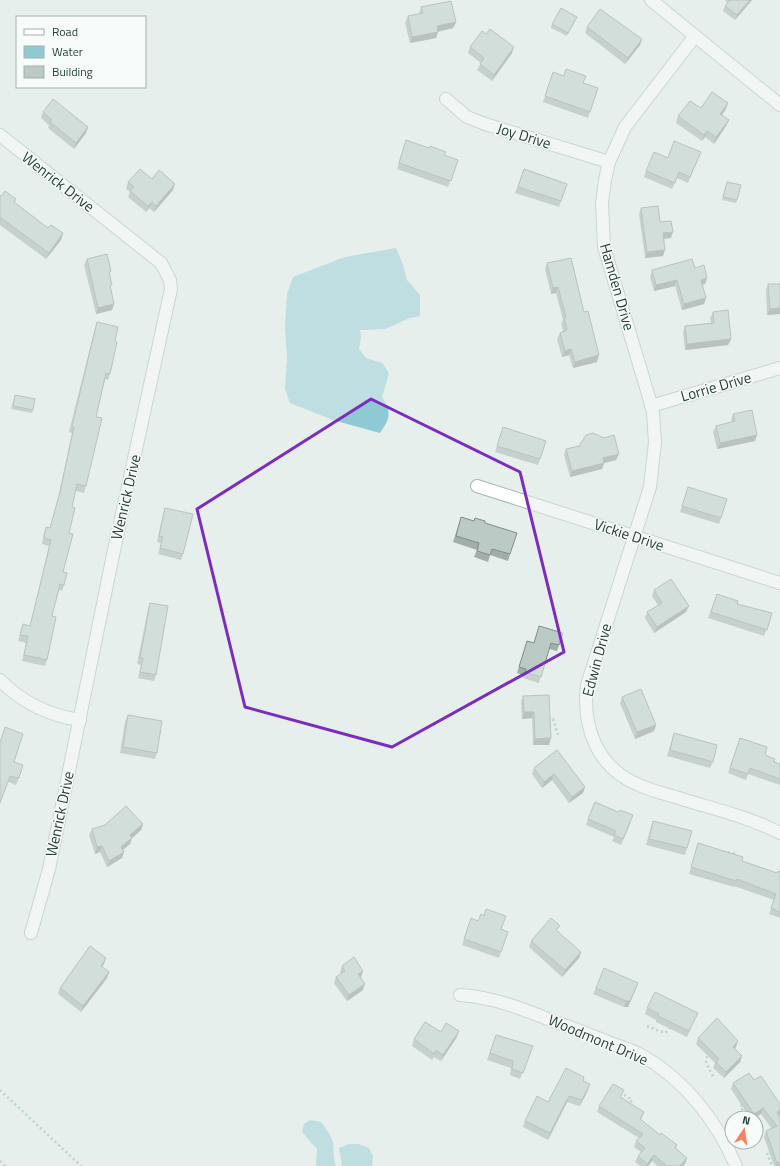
<svg xmlns="http://www.w3.org/2000/svg" width="780" height="1166" font-family="'Titillium Web',sans-serif">
  <style>
    .water { fill: #8ec9d4 }
    .lines { fill: none; stroke-linecap: round; stroke-linejoin: round }
    .street-casing { stroke: #a8b8b2; stroke-width: 14 }
    .secondary-casing { stroke: #a4bbb3; stroke-width: 14 }
    .path { stroke: #86b3a5; stroke-width: 2.5; stroke-dasharray: 2 3; stroke-linecap: butt }
    .street { stroke: #fff; stroke-width: 12 }
    .secondary { stroke: #fff; stroke-width: 12 }
    .wall { fill: #a1aea9 }
    .shaded-wall { fill: #838d89 }
    .building { fill: #bbcac4; stroke: #838d89 }
    .marked { fill: none; stroke: #7b2cbf; stroke-width: 3; stroke-linejoin: round }
    .labels { text-anchor: middle; stroke-width: 3; stroke-linejoin: round; paint-order: stroke }
    .street-label { font-size: 15px; fill: #24423a; stroke: #f7fbf9 }
  </style>
  <rect width="100%" height="100%" fill="#e6efeb"/>
  <!-- water -->
  <g class="water">
    <path d="M396,248l7,17 4,15 13,15v21l-10,2 -25,11 -25,1 1,7 -2,12 7,9 16,5 7,10 -7,24c10,15 8,22 -2,36l-47,-13 -43,-17 -5,-14 2,-31 -2,-32 2,-32 6,-17 52,-20z"/>
    <path d="M310,1120l11,2c4,6 11,14 12,21 1,8 0,15 3,23h-20l1,-17 -15,-17 2,-8z"/>
    <path d="M349,1144h10l10,4 4,9 -1,9h-30l-3,-18z"/>
  </g>
  <g class="lines">
    <!-- street casing -->
    <g class="street-casing">
      <g id="street">
        <path d="M695,36l-70,91 -16,35 -4,18 -3,23 2,44 44,147 5,18 2,31 -5,44 -63,198c-5,42 10,83 52,100 13,6 27,9 40,13 34,11 70,19 101,35"/>
        <path d="M446,99l21,18 18,7 124,38"/>
        <path d="M0,135l161,128 9,17 1,9 -57,261 -65,319 -18,64"/>
        <path d="M651,406l129,-38"/>
        <path d="M477,486l303,97"/>
        <path d="M0,680c21,22 50,36 80,40"/>
        <path d="M460,995c33,2 63,14 93,26 20,7 40,15 60,23 9,3 19,6 28,11 43,24 76,66 95,111"/>
      </g>
    </g>
    <!-- secondary casing -->
    <g class="secondary-casing">
      <path id="secondary" d="M651,0l129,105"/>
    </g>
    <!-- path -->
    <g class="path">
      <path d="M548,718l5,1 5,16"/>
      <path d="M723,852l13,2"/>
      <path d="M647,1026l18,7 5,-5"/>
      <path d="M707,1056l-1,7 8,15"/>
      <path d="M0,1090l81,76"/>
      <path d="M620,1092l12,8 -3,5"/>
      <path d="M742,1105l-2,1 8,12"/>
      <path d="M767,1153l5,13"/>
      <path d="M0,1161l5,5"/>
    </g>
    <!-- street -->
    <use href="#street" class="street"/>
    <!-- secondary -->
    <use href="#secondary" class="secondary"/>
  </g>
  <!-- wall -->
  <g class="wall">
    <path d="M726,0h26l-17,20 -12,-9 2,-5 3,-3 -3,-2z"/>
    <path d="M421,7l35,15 -3,6 -15,4 -2,6 -26,5 -5,-20 3,-7 11,-2z"/>
    <path d="M577,17l-10,19 -16,-8 1,-4z"/>
    <path d="M587,27l55,12 -2,6 -15,19 -40,-31z"/>
    <path d="M470,47l42,6 -20,28 -15,-11 4,-7 -13,-10z"/>
    <path d="M553,72l45,16 -10,30 -45,-16z"/>
    <path d="M701,108l25,1 -4,6 7,5 -3,6 -12,18 -9,-7 -3,4 -26,-18 2,-7z"/>
    <path d="M43,112l45,15 -2,6 -12,16 -26,-21 1,-3 -8,-7z"/>
    <path d="M406,140l38,15 14,5 -10,27 -51,-18z"/>
    <path d="M701,152l-13,31 -11,-5 -5,11 -28,-12 2,-6 22,-13z"/>
    <path d="M524,169l43,15 -8,23 -44,-14z"/>
    <path d="M152,179l21,11 -19,22 -5,-4 -3,4 -18,-15 2,-5 -4,-3 2,-7z"/>
    <path d="M727,182l10,18 -1,3 -14,-3z"/>
    <path d="M0,195l15,8 33,25 15,5 -2,7 -15,19 -46,-34z"/>
    <path d="M641,208l19,14 11,16 -7,1 -1,17 -18,2 -6,-44z"/>
    <path d="M87,259l24,12 -2,4 1,14 4,15 -2,6 -16,4 -12,-49z"/>
    <path d="M547,263l37,49 13,50 -24,6 -4,-13 -7,2 -5,-18 3,-6 3,-2 -2,-7 2,-4 -7,-27 -5,1 -6,-25z"/>
    <path d="M695,268l12,10 -2,6 -3,1 4,13 -2,6 -22,6 -7,-24 -21,5 -4,-14 2,-7z"/>
    <path d="M768,284h12v30l-13,1 -1,-25z"/>
    <path d="M713,312l18,27 -3,6 -43,5 -2,-18 2,-6 26,-3 -1,-5z"/>
    <path d="M97,322l18,19 -5,33 -2,6 -3,-1 -9,38 -10,69 -2,7 -8,-2 -4,16 -3,26 -6,39 1,13 -2,6 -3,-1 -7,26 -5,44 -2,6 -23,-5 4,-18 -8,-2 5,-17 7,2 19,-80 -7,-2 2,-11 2,-6 4,1 8,-30 14,-65 -3,-1 26,-104z"/>
    <path d="M15,395l18,15 -1,3 -21,-4z"/>
    <path d="M733,414l22,27 -38,8 -4,-17 3,-6 16,-4 -1,-2z"/>
    <path d="M503,427l43,14 -8,24 -43,-13z"/>
    <path d="M566,449l50,11 -12,3 -2,6 -32,8 -6,-22z"/>
    <path d="M688,487l33,31 -2,6 -39,-12z"/>
    <path d="M165,508l18,46 -2,6 -23,-6 3,-11 -4,-1 6,-28z"/>
    <path d="M461,517l13,4 11,2 25,31 -2,7 -18,-6 -2,7 -14,-5 3,-7 -24,-8z"/>
    <path d="M654,590l32,22 -32,21 -9,-15 2,-6 11,-7 -6,-9z"/>
    <path d="M717,594l20,10 35,9 -8,23 -56,-18z"/>
    <path d="M150,603l6,72 -2,6 -16,-3 3,-13 -4,-1 11,-55z"/>
    <path d="M539,626l20,19 -2,6 -8,-2 -10,34 -16,-5v-3l-6,-2 10,-32 7,2z"/>
    <path d="M549,695v50h-16l-1,-27 -10,1 -1,-17 2,-6z"/>
    <path d="M622,697l34,28 -2,6 -19,8 -15,-36z"/>
    <path d="M128,715l29,38 -2,6 -35,-6 5,-31z"/>
    <path d="M674,733l39,29 -3,6 -43,-12z"/>
    <path d="M740,738l34,24 6,2v21l-32,-11 -2,6 -18,-7z"/>
    <path d="M557,750l28,37 -2,6 -14,10 -17,-23 -10,8 -10,-14 2,-6z"/>
    <path d="M14,762l5,16 -3,7 -8,-3z"/>
    <path d="M588,819l43,3 -10,23 -9,-4 2,-4 -28,-12z"/>
    <path d="M653,821l34,27 -2,7 -39,-10 5,-18z"/>
    <path d="M143,824l-2,6 -9,8 -2,6 -7,6 1,2 -2,6 -15,9 -7,-15 -5,2 -6,-19 3,-6z"/>
    <path d="M698,843l44,18 35,12 3,-1v46l-11,-4 5,-14 -40,-14v1l-45,-13z"/>
    <path d="M471,918l37,14 -9,26 -37,-13z"/>
    <path d="M531,941l50,11 -2,6 -17,19 -33,-30z"/>
    <path d="M104,964l-2,3 7,5 -2,6 -26,34 -23,-18 2,-6z"/>
    <path d="M342,966l21,5 -3,6 3,13 -16,11 -13,-18 2,-6 5,-3 -1,-2z"/>
    <path d="M596,988l40,1 -8,18h-4l-31,-13z"/>
    <path d="M647,1008l48,11 -8,18 -31,-15v-2l-11,-6z"/>
    <path d="M441,1032l16,5 -16,24 -7,-4 -2,3 -20,-14 2,-7z"/>
    <path d="M496,1035l37,11 -13,33 -10,-4 1,-7 -24,-8z"/>
    <path d="M698,1038l38,9 -1,2 7,7 -2,6 -16,16 -11,-10 2,-5 -19,-19z"/>
    <path d="M583,1081l5,9 -8,16 -13,-4 -19,38 -25,-13 2,-6 23,-19z"/>
    <path d="M733,1083l46,33 1,2v48h-6l-10,-29 2,-6 6,-2 -11,-15 -7,4h-4l-19,-29z"/>
    <path d="M621,1097l23,15 -3,8 19,15 17,10 -1,3 11,10 -2,6 -2,2h-26l-5,-5 -4,5h-8l-5,-4 3,-6 3,-4 -7,-5 2,-6 3,-3 -42,-26 2,-6z"/>
  </g>
  <!-- shaded-wall -->
  <g class="shaded-wall">
    <path d="M750,0h2l-17,20 2,-5z"/>
    <path d="M456,22l-3,6 -18,4 2,-6z"/>
    <path d="M438,32l-2,6 -26,5 2,-6z"/>
    <path d="M642,39l-2,6 -15,19 3,-6z"/>
    <path d="M514,47l-2,6 -20,28 2,-6z"/>
    <path d="M728,103l-2,6 -8,11 2,-6z"/>
    <path d="M729,120l-3,6 -12,18 2,-7z"/>
    <path d="M88,127l-2,6 -12,16 2,-6z"/>
    <path d="M707,131l-2,6 -3,4 2,-6z"/>
    <path d="M175,184l-2,6 -19,22 2,-6z"/>
    <path d="M152,202l-3,6 -3,4 2,-6z"/>
    <path d="M673,232l-2,6 -10,1 2,-6z"/>
    <path d="M63,233l-2,7 -15,19 3,-6z"/>
    <path d="M665,250l-2,6 -18,2 2,-6z"/>
    <path d="M707,278l-2,6 -7,2 3,-6z"/>
    <path d="M677,280l-2,6 -21,5 2,-6z"/>
    <path d="M558,287l-2,6 -5,1 2,-6z"/>
    <path d="M706,298l-2,6 -22,6 2,-6z"/>
    <path d="M114,304l-2,6 -16,4 2,-6z"/>
    <path d="M780,308v6l-13,1 3,-6z"/>
    <path d="M731,339l-3,6 -43,5 2,-6z"/>
    <path d="M571,349l-2,6 -7,2 3,-6z"/>
    <path d="M599,355l-2,7 -24,6 2,-6z"/>
    <path d="M757,435l-2,6 -38,8 3,-6z"/>
    <path d="M619,454l-3,6 -12,3 -2,6 -32,8 2,-6 31,-13z"/>
    <path d="M689,606l-3,6 -32,21 3,-6z"/>
    <path d="M524,712h10l-2,6 -10,1z"/>
    <path d="M656,725l-2,6 -19,8 2,-7z"/>
    <path d="M551,738l-2,7h-16l2,-6z"/>
    <path d="M554,774l-2,6 -10,8 2,-6z"/>
    <path d="M585,787l-2,6 -14,10 3,-6z"/>
    <path d="M143,824l-2,6 -11,10 2,-2 -2,6 -11,9 2,-6 9,-12z"/>
    <path d="M102,846l-2,6 -5,2 2,-7z"/>
    <path d="M124,852l-2,6 -15,9 2,-6z"/>
    <path d="M581,952l-2,6 -17,19 3,-7z"/>
    <path d="M106,958l-2,6 -6,8 3,-6z"/>
    <path d="M363,971l-2,6 -5,3 2,-6z"/>
    <path d="M109,972l-2,6 -26,34 2,-6z"/>
    <path d="M638,983l-10,24h-4l2,-6z"/>
    <path d="M365,984l-2,6 -16,11 2,-6z"/>
    <path d="M459,1031l-2,6 -16,24 2,-6z"/>
    <path d="M738,1041l-2,6 -5,6 2,-6z"/>
    <path d="M742,1056l-2,6 -16,16 2,-6z"/>
    <path d="M590,1084l-2,6 -8,16 2,-6z"/>
    <path d="M569,1096l-2,6 -19,38 2,-7z"/>
    <path d="M763,1108l-2,6 -7,4h-2l2,-4z"/>
    <path d="M780,1110v5l-5,3 2,-6z"/>
    <path d="M654,1155l-2,6 -4,5h-2l1,-2z"/>
    <path d="M687,1158l-2,6 -2,2h-3z"/>
    <path d="M780,1162l-2,4h-2l1,-3z"/>
  </g>
  <!-- building -->
  <g class="building">
    <path d="M730,0h20l-13,15 -12,-9z"/>
    <path d="M451,1l5,21 -19,4 1,6 -26,5 -4,-21 15,-3 -2,-6z"/>
    <path d="M561,8l16,9 -9,16 -16,-9z"/>
    <path d="M600,9l42,30 -14,19 -41,-31z"/>
    <path d="M490,29l24,18 -20,28 -14,-11 4,-6 -14,-11 12,-16 4,3z"/>
    <path d="M566,69l20,7 -3,7 15,5 -8,24 -45,-16 8,-24 11,4z"/>
    <path d="M712,92l16,11 -8,11 9,6 -13,17 -9,-6 -3,4 -26,-19 12,-15 11,7z"/>
    <path d="M53,99l35,28 -12,16 -26,-21 2,-2 -9,-8z"/>
    <path d="M406,140l23,8 1,-2 16,6 -2,3 14,5 -7,21 -52,-18z"/>
    <path d="M674,141l27,11 -11,25 -11,-5 -4,11 -29,-12 8,-19 14,6z"/>
    <path d="M140,169l12,10 7,-9 16,14 -19,22 -4,-4 -4,4 -18,-15 4,-4 -6,-5z"/>
    <path d="M524,169l43,15 -6,17 -43,-14z"/>
    <path d="M727,182l14,3 -4,15 -14,-3z"/>
    <path d="M5,191l11,8 -2,3 34,26 3,-3 12,8 -14,20 -48,-35 -1,2v-25l1,1z"/>
    <path d="M658,206l2,16 11,-1 2,11 -10,1 2,17 -18,2 -6,-44z"/>
    <path d="M107,254l4,17 -2,1 3,13h-2l4,19 -16,4 -11,-49z"/>
    <path d="M571,258l13,54 4,-1 11,44 -24,7 -4,-13 -6,2 -5,-18 7,-3 -3,-13h2l-8,-30 -5,1 -6,-25z"/>
    <path d="M692,259l3,9 9,-3 3,13 -6,2 5,18 -22,6 -7,-24 -21,5 -4,-15z"/>
    <path d="M768,284h12v24l-10,1z"/>
    <path d="M728,310l3,29 -44,5 -2,-18 29,-3 -1,-11z"/>
    <path d="M97,322l21,5 -3,14 2,1 -7,32 -4,-1 -10,44 6,1 -16,68 -9,-2 -5,23 3,1 -6,25 4,1 -10,38 4,1 -3,12 -4,-1 -8,32 4,1 -9,43 -23,-5 4,-19 -8,-1 3,-11 7,2 21,-86 -7,-2 2,-11 4,1 10,-36 14,-65 -2,-1z"/>
    <path d="M15,395l20,4 -2,11 -20,-4z"/>
    <path d="M752,410l5,25 -37,8 -4,-17 19,-5 -2,-7z"/>
    <path d="M503,427l43,14 -6,18 -43,-13z"/>
    <path d="M593,433l11,5 10,-3 5,19 -16,4 1,5 -32,8 -6,-22 13,-3 7,-11z"/>
    <path d="M688,487l39,12 -6,19 -39,-12z"/>
    <path d="M165,508l28,6 -10,40 -23,-6 3,-11 -4,-1z"/>
    <path d="M461,517l13,4 1,-3 10,3v2l32,10 -7,21 -18,-5 -2,6 -13,-4 2,-8 -23,-7z"/>
    <path d="M671,579l18,27 -32,21 -10,-15 15,-9 -8,-13z"/>
    <path d="M717,594l21,7 -1,3 35,9 -5,17 -56,-18z"/>
    <path d="M150,603l18,3 -12,69 -16,-3 3,-14h-3z"/>
    <path d="M539,626l24,7 -4,12 -8,-2 -10,34 -16,-5 1,-3 -7,-2 8,-26 7,2z"/>
    <path d="M641,689l15,36 -19,7 -15,-35z"/>
    <path d="M549,695l2,43 -16,1 -1,-27h-10l-1,-16z"/>
    <path d="M128,715l34,6 -5,32 -34,-6z"/>
    <path d="M5,727l18,7 -9,28 9,3 -4,13 -9,-2 -10,27v-60z"/>
    <path d="M674,733l43,12 -4,17 -43,-12z"/>
    <path d="M740,738l27,9 -2,8 10,4 -1,3 6,2v15l-30,-11 -2,6 -18,-6z"/>
    <path d="M557,750l28,37 -13,10 -18,-23 -10,8 -10,-14z"/>
    <path d="M595,802l23,10 2,-2 13,5 -10,24 -9,-4 2,-4 -28,-12z"/>
    <path d="M126,806l17,18 -13,11 2,3 -11,9 3,5 -15,9 -7,-15 -5,1 -5,-18 13,-4z"/>
    <path d="M653,821l39,10 -5,17 -38,-9z"/>
    <path d="M698,843l45,14 -1,4 35,12 1,-2 2,1v40l-9,-4 5,-14 -39,-15 -1,2 -45,-14z"/>
    <path d="M486,909l20,7 -5,13 7,3 -7,20 -37,-13 7,-21 7,3 3,-7 3,2z"/>
    <path d="M551,918l9,8 -4,4 25,22 -16,18 -34,-29z"/>
    <path d="M90,946l16,12 -5,8 8,6 -26,34 -23,-18z"/>
    <path d="M354,957l9,14 -5,3 7,10 -16,11 -13,-18 9,-6 -3,-5z"/>
    <path d="M604,968l34,15 -8,18h-4l-30,-13z"/>
    <path d="M655,992l43,21 -9,18 -31,-15 1,-2 -12,-6z"/>
    <path d="M717,1018l21,23 -5,6 9,9 -16,16 -10,-10 3,-3 -21,-21z"/>
    <path d="M425,1022l16,10 5,-9 13,8 -16,24 -7,-5 -2,4 -20,-15z"/>
    <path d="M496,1035l37,11 -10,27 -11,-4 1,-8 -23,-8z"/>
    <path d="M566,1068l18,9 -1,4 7,3 -8,16 -13,-4 -19,37 -25,-12 12,-25 11,6z"/>
    <path d="M749,1073l5,7 7,-4 19,28v6l-3,2 3,6v45v-1l-3,1 -11,-32 11,-5 -14,-18 -9,6 -21,-31z"/>
    <path d="M613,1084l11,6 -4,7 24,15 -4,7 20,16 1,-2 16,12 -2,3 12,10 -7,8h-13l-13,-11 -7,9 -9,-8 7,-8 -9,-7 7,-7 -44,-28z"/>
  </g>
  <!-- marked area -->
  <path d="M0 0H780V1166H0ZM371,399l149,73 44,180 -172,95 -147,-40 -48,-198z" fill="#e6efeb" fill-opacity=".55" fill-rule="evenodd"/>
  <path class="marked" d="M371,399l149,73 44,180 -172,95 -147,-40 -48,-198z"/>
  <g class="labels">
    <!-- street labels -->
    <g class="street-label">
      <text transform="translate(524 136) rotate(17)" y="5">Joy Drive</text>
      <text transform="translate(58 182) rotate(38)" y="5">Wenrick Drive</text>
      <text transform="translate(617 287) rotate(74)" y="5">Hamden Drive</text>
      <text transform="translate(716 387) rotate(-16)" y="5">Lorrie Drive</text>
      <text transform="translate(126 497) rotate(-77)" y="5">Wenrick Drive</text>
      <text transform="translate(629 535) rotate(18)" y="5">Vickie Drive</text>
      <text transform="translate(597 660) rotate(-75)" y="5">Edwin Drive</text>
      <text transform="translate(60 814) rotate(-78)" y="5">Wenrick Drive</text>
      <text transform="translate(598 1040) rotate(23)" y="5">Woodmont Drive</text>
    </g>
  </g>
  <!-- legend -->
  <rect x="16" y="16" width="130" height="72" fill="#f7fbf9" stroke="#a3b1ad"/>
  <rect x="24" y="29" width="20" height="6" fill="#ffffff" stroke="#a3b1ad"/>
  <text x="52" y="36" font-size="12" fill="#24423a">Road</text>
  <rect x="24" y="46" width="20" height="12" fill="#8ec9d4" stroke="#a3b1ad"/>
  <text x="52" y="56" font-size="12" fill="#24423a">Water</text>
  <rect x="24" y="66" width="20" height="12" fill="#bbcac4" stroke="#a3b1ad"/>
  <text x="52" y="76" font-size="12" fill="#24423a">Building</text>
  <!-- north arrow -->
  <g transform="translate(744 1130) rotate(13)"><circle r="19" fill="#f7fbf9" stroke="#a3b1ad"/>
  <path d="M0-3L7 15L0 10L-7 15Z" fill="#f4845f"/>
  <text y="-6" font-size="11" font-weight="bold" text-anchor="middle" fill="#24423a">N</text>
  </g>
</svg>
